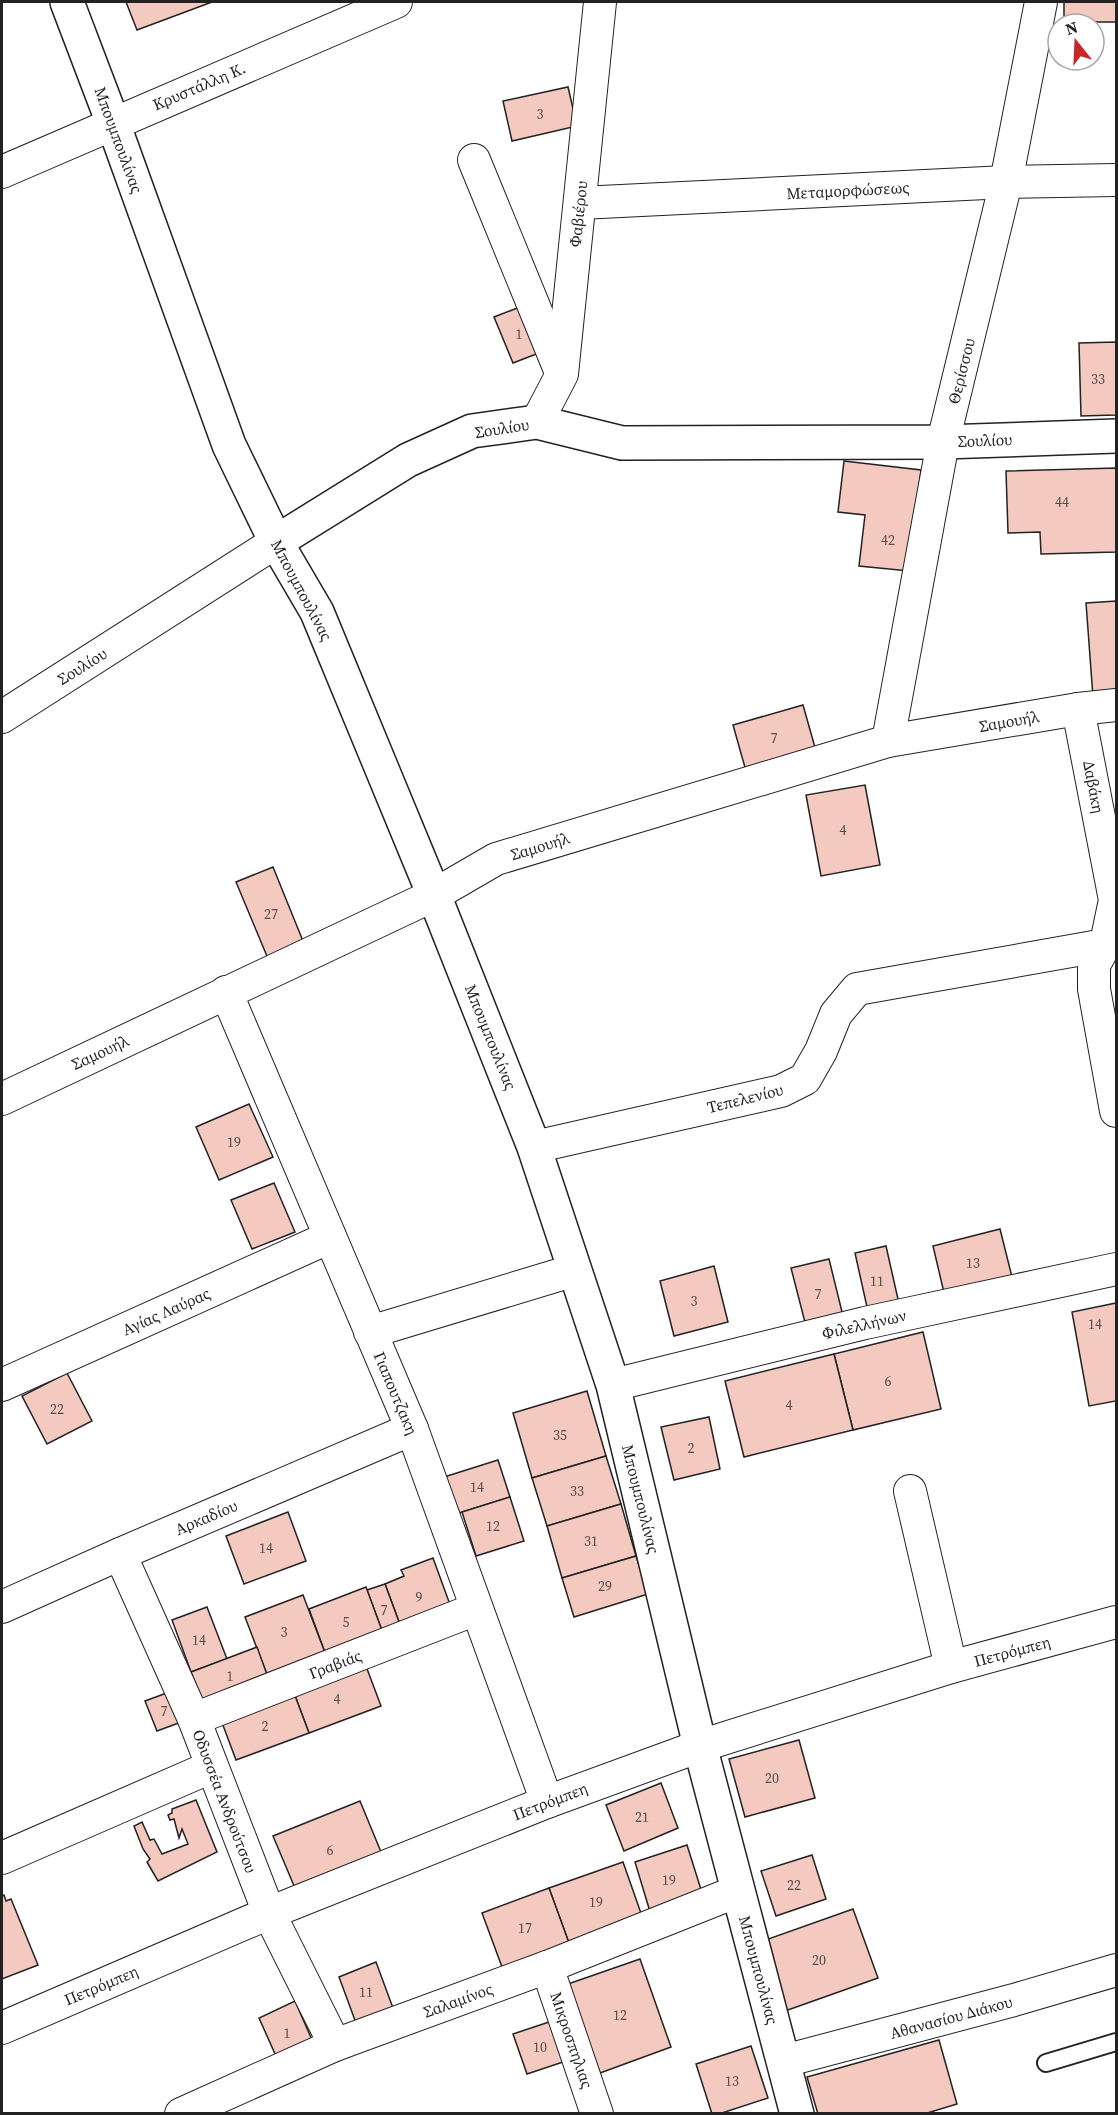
<svg xmlns="http://www.w3.org/2000/svg" width="1118" height="2115" font-family="'Source Serif 4',serif">
  <style>
    .building { fill: #f3c9c0; stroke: #222; stroke-width: 1.5 }
    .lines { fill: none; stroke-linecap: round; stroke-linejoin: round }
    .lane-casing { stroke: #222; stroke-width: 20 }
    .street-casing { stroke: #222; stroke-width: 34 }
    .secondary-casing { stroke: #222; stroke-width: 36 }
    .lane { stroke: #fff; stroke-width: 16 }
    .street { stroke: #fff; stroke-width: 32 }
    .secondary { stroke: #fff; stroke-width: 33 }
    .labels { text-anchor: middle; stroke-width: 4.5; stroke-linejoin: round; paint-order: stroke }
    .number-label { font-size: 14px; fill: #564c4a }
    .street-label { font-size: 16px; fill: #222; stroke: #fff }
  </style>
  <rect width="100%" height="100%" fill="#fff"/>
  <!-- building -->
  <g class="building">
    <path d="M126,2h86l-75,28z"/>
    <rect x="1064" y="2" width="52" height="20"/>
    <path d="M568,87l9,39 -65,15 -9,-40z"/>
    <path d="M525,305l19,46 -31,12 -19,-46z"/>
    <path d="M1116,342v73l-35,1 -2,-73z"/>
    <path d="M844,461l77,9 -12,101 -50,-5 6,-51 -27,-3z"/>
    <path d="M1116,468v84l-75,2 -1,-22 -32,1 -2,-62z"/>
    <path d="M1116,601v95l-23,1 -7,-94z"/>
    <path d="M803,705l13,46 -70,20 -13,-46z"/>
    <path d="M865,785l15,80 -59,11 -15,-81z"/>
    <path d="M273,867l32,79 -36,15 -33,-79z"/>
    <path d="M249,1104l24,53 -54,23 -23,-53z"/>
    <path d="M274,1183l21,49 -43,17 -21,-49z"/>
    <path d="M1000,1229l13,52 -68,16 -12,-51z"/>
    <path d="M886,1246l14,62 -31,8 -14,-63z"/>
    <path d="M829,1259l15,61 -37,10 -16,-62z"/>
    <path d="M714,1266l14,56 -54,14 -14,-55z"/>
    <path d="M1116,1303v98l-27,5 -17,-94z"/>
    <path d="M923,1332l18,77 -88,21 -19,-76z"/>
    <path d="M834,1354l19,76 -109,27 -19,-76z"/>
    <path d="M67,1373l25,48 -45,23 -25,-48z"/>
    <path d="M587,1391l19,65 -74,22 -19,-65z"/>
    <path d="M709,1417l11,52 -46,11 -13,-53z"/>
    <path d="M606,1456l15,48 -74,22 -15,-48z"/>
    <path d="M498,1460l12,37 -54,17 -12,-37z"/>
    <path d="M510,1497l14,44 -48,15 -14,-44z"/>
    <path d="M621,1504l15,52 -74,22 -15,-52z"/>
    <path d="M288,1512l18,49 -62,23 -18,-48z"/>
    <path d="M636,1556l12,38 -74,23 -12,-39z"/>
    <path d="M433,1558l19,52 -50,20 -17,-46 19,-8 -3,-6z"/>
    <path d="M385,1584l17,46 -18,6 -17,-46z"/>
    <path d="M366,1587l18,49 -57,22 -18,-49z"/>
    <path d="M303,1595l24,63 -58,22 -24,-63z"/>
    <path d="M207,1607l20,52 -36,13 -19,-52z"/>
    <path d="M257,1647l12,33 -65,24 -13,-32z"/>
    <path d="M366,1666l15,40 -72,27 -15,-40z"/>
    <path d="M172,1691l12,30 -27,10 -12,-30z"/>
    <path d="M294,1693l15,40 -73,27 -15,-40z"/>
    <path d="M799,1740l16,58 -70,19 -16,-58z"/>
    <path d="M661,1783l17,45 -54,23 -18,-46z"/>
    <path d="M196,1800l21,52 -59,29 -11,-19 3,-3 -7,-10 -9,-23 8,-4 8,18 4,-1 8,15 26,-10 -6,-15 -3,9 -5,-19 -4,1 -2,-5 4,-2v-4z"/>
    <path d="M360,1801l26,63 -86,36 -27,-64z"/>
    <path d="M687,1845l17,54 -53,16 -16,-53z"/>
    <path d="M812,1855l14,44 -50,17 -15,-45z"/>
    <path d="M623,1862l19,54 -73,27 -20,-55z"/>
    <path d="M549,1888l20,55 -67,24 -20,-54z"/>
    <path d="M4,1895l2,6 5,-2 27,66 -36,14v-83z"/>
    <path d="M853,1909l25,69 -93,33 -25,-69z"/>
    <path d="M640,1959l31,88 -71,26 -32,-89z"/>
    <path d="M376,1962l17,46 -37,15 -17,-46z"/>
    <path d="M295,2001l21,48 -36,16 -21,-47z"/>
    <path d="M552,2021l14,40 -39,13 -14,-40z"/>
    <path d="M939,2040l18,64 -33,10h-106l-11,-37z"/>
    <path d="M751,2046l17,52 -49,16h-7l-16,-50z"/>
  </g>
  <g class="lines">
    <!-- lane casing -->
    <g class="lane-casing">
      <path id="lane" d="M1046,2063l70,-21"/>
    </g>
    <!-- street casing -->
    <g class="street-casing">
      <g id="street">
        <path d="M474,160l86,210"/>
        <path d="M2,172l394,-170"/>
        <path d="M580,203l426,-21 110,-2"/>
        <path d="M537,422l25,-48 38,-372"/>
        <path d="M1078,709l37,191 -9,43 -12,22v24l22,122"/>
        <path d="M2,717l274,-175"/>
        <path d="M888,741l55,-299 63,-260 35,-180"/>
        <path d="M226,992l186,437 135,373"/>
        <path d="M2,1099l432,-204 62,-36 392,-118 190,-32 38,-4"/>
        <path d="M534,1147l247,-56 24,-12 16,-28 15,-37 21,-25 259,-46"/>
        <path d="M370,1332l205,-62"/>
        <path d="M2,1385l328,-148"/>
        <path d="M613,1385l252,-62 251,-54"/>
        <path d="M910,1491l41,176"/>
        <path d="M120,1554l74,165 75,194 66,132"/>
        <path d="M2,1607l118,-53 292,-125"/>
        <path d="M194,1719l282,-110"/>
        <path d="M2,1858l209,-91"/>
        <path d="M547,1967l50,147"/>
        <path d="M2,2028l267,-115 278,-111 153,-56 251,-79 165,-45"/>
        <path d="M784,2061l230,-61 102,-30"/>
        <path d="M181,2114l154,-69 212,-78 191,-76"/>
      </g>
    </g>
    <!-- secondary casing -->
    <g class="secondary-casing">
      <g id="secondary">
        <path d="M67,2l46,121 116,322 47,97 41,70 117,283 100,252 79,238 87,361 97,368"/>
        <path d="M276,542l132,-82 64,-29 65,-9 85,21 321,-1 173,-6"/>
      </g>
    </g>
    <!-- lane -->
    <use href="#lane" class="lane"/>
    <!-- street -->
    <use href="#street" class="street"/>
    <!-- secondary -->
    <use href="#secondary" class="secondary"/>
  </g>
  <g class="labels">
    <!-- number labels -->
    <g class="number-label">
      <text x="540" y="119">3</text>
      <text x="519" y="339">1</text>
      <text x="1098" y="384">33</text>
      <text x="1062" y="507">44</text>
      <text x="888" y="545">42</text>
      <text x="774" y="743">7</text>
      <text x="843" y="835">4</text>
      <text x="271" y="919">27</text>
      <text x="234" y="1147">19</text>
      <text x="973" y="1268">13</text>
      <text x="877" y="1286">11</text>
      <text x="818" y="1299">7</text>
      <text x="694" y="1306">3</text>
      <text x="1095" y="1329">14</text>
      <text x="888" y="1386">6</text>
      <text x="789" y="1410">4</text>
      <text x="57" y="1414">22</text>
      <text x="560" y="1440">35</text>
      <text x="691" y="1453">2</text>
      <text x="477" y="1492">14</text>
      <text x="577" y="1496">33</text>
      <text x="493" y="1531">12</text>
      <text x="591" y="1546">31</text>
      <text x="266" y="1553">14</text>
      <text x="605" y="1591">29</text>
      <text x="419" y="1602">9</text>
      <text x="384" y="1615">7</text>
      <text x="346" y="1627">5</text>
      <text x="284" y="1637">3</text>
      <text x="199" y="1645">14</text>
      <text x="230" y="1681">1</text>
      <text x="337" y="1704">4</text>
      <text x="164" y="1716">7</text>
      <text x="265" y="1731">2</text>
      <text x="772" y="1783">20</text>
      <text x="642" y="1822">21</text>
      <text x="330" y="1855">6</text>
      <text x="669" y="1885">19</text>
      <text x="794" y="1890">22</text>
      <text x="596" y="1907">19</text>
      <text x="525" y="1933">17</text>
      <text x="819" y="1965">20</text>
      <text x="366" y="1997">11</text>
      <text x="620" y="2020">12</text>
      <text x="287" y="2038">1</text>
      <text x="540" y="2052">10</text>
      <text x="732" y="2086">13</text>
    </g>
    <!-- street labels -->
    <g class="street-label">
      <text transform="translate(199 86) rotate(-23)" y="6">Κρυστάλλη Κ.</text>
      <text transform="translate(119 140) rotate(70)" y="6">Μπουμπουλίνας</text>
      <text transform="translate(848 190) rotate(-3)" y="6">Μεταμορφώσεως</text>
      <text transform="translate(578 214) rotate(-84)" y="6">Φαβιέρου</text>
      <text transform="translate(961 371) rotate(-76)" y="6">Θερίσσου</text>
      <text transform="translate(502 428) rotate(-9)" y="6">Σουλίου</text>
      <text transform="translate(985 440) rotate(-2)" y="6">Σουλίου</text>
      <text transform="translate(302 590) rotate(62)" y="6">Μπουμπουλίνας</text>
      <text transform="translate(82 666) rotate(-32)" y="6">Σουλίου</text>
      <text transform="translate(1009 721) rotate(-10)" y="6">Σαμουήλ</text>
      <text transform="translate(1094 787) rotate(79)" y="6">Δαβάκη</text>
      <text transform="translate(540 846) rotate(-17)" y="6">Σαμουήλ</text>
      <text transform="translate(491 1037) rotate(68)" y="6">Μπουμπουλίνας</text>
      <text transform="translate(100 1052) rotate(-25)" y="6">Σαμουήλ</text>
      <text transform="translate(745 1098) rotate(-14)" y="6">Τεπελενίου</text>
      <text transform="translate(166 1311) rotate(-24)" y="6">Αγίας Λαύρας</text>
      <text transform="translate(864 1324) rotate(-13)" y="6">Φιλελλήνων</text>
      <text transform="translate(396 1393) rotate(67)" y="6">Γιαπουτζακη</text>
      <text transform="translate(641 1499) rotate(76)" y="6">Μπουμπουλίνας</text>
      <text transform="translate(206 1517) rotate(-23)" y="6">Αρκαδίου</text>
      <text transform="translate(1012 1651) rotate(-15)" y="6">Πετρόμπεη</text>
      <text transform="translate(335 1664) rotate(-21)" y="6">Γραβιάς</text>
      <text transform="translate(225 1801) rotate(69)" y="6">Οδυσσέα Ανδρούτσου</text>
      <text transform="translate(550 1801) rotate(-21)" y="6">Πετρόμπεη</text>
      <text transform="translate(759 1970) rotate(75)" y="6">Μπουμπουλίνας</text>
      <text transform="translate(101 1985) rotate(-23)" y="6">Πετρόμπεη</text>
      <text transform="translate(458 2000) rotate(-20)" y="6">Σαλαμίνος</text>
      <text transform="translate(951 2017) rotate(-15)" y="6">Αθανασίου Διάκου</text>
      <text transform="translate(572 2040) rotate(71)" y="6">Μικροσπηλιας</text>
    </g>
  </g>
  <!-- border -->
  <rect width="1118" height="2115" fill="none" stroke="#222222" stroke-width="6"/>
  <!-- north arrow -->
  <g transform="translate(1076 42) rotate(342)"><circle r="28" fill="#ffffff" stroke="#a7a7a7" stroke-width="1.5"/>
  <path d="M0-4.5L10 22L0 15L-10 22Z" fill="#c62828"/>
  <text y="-9" font-size="16" font-weight="bold" text-anchor="middle" fill="#222222">N</text>
  </g>
</svg>
